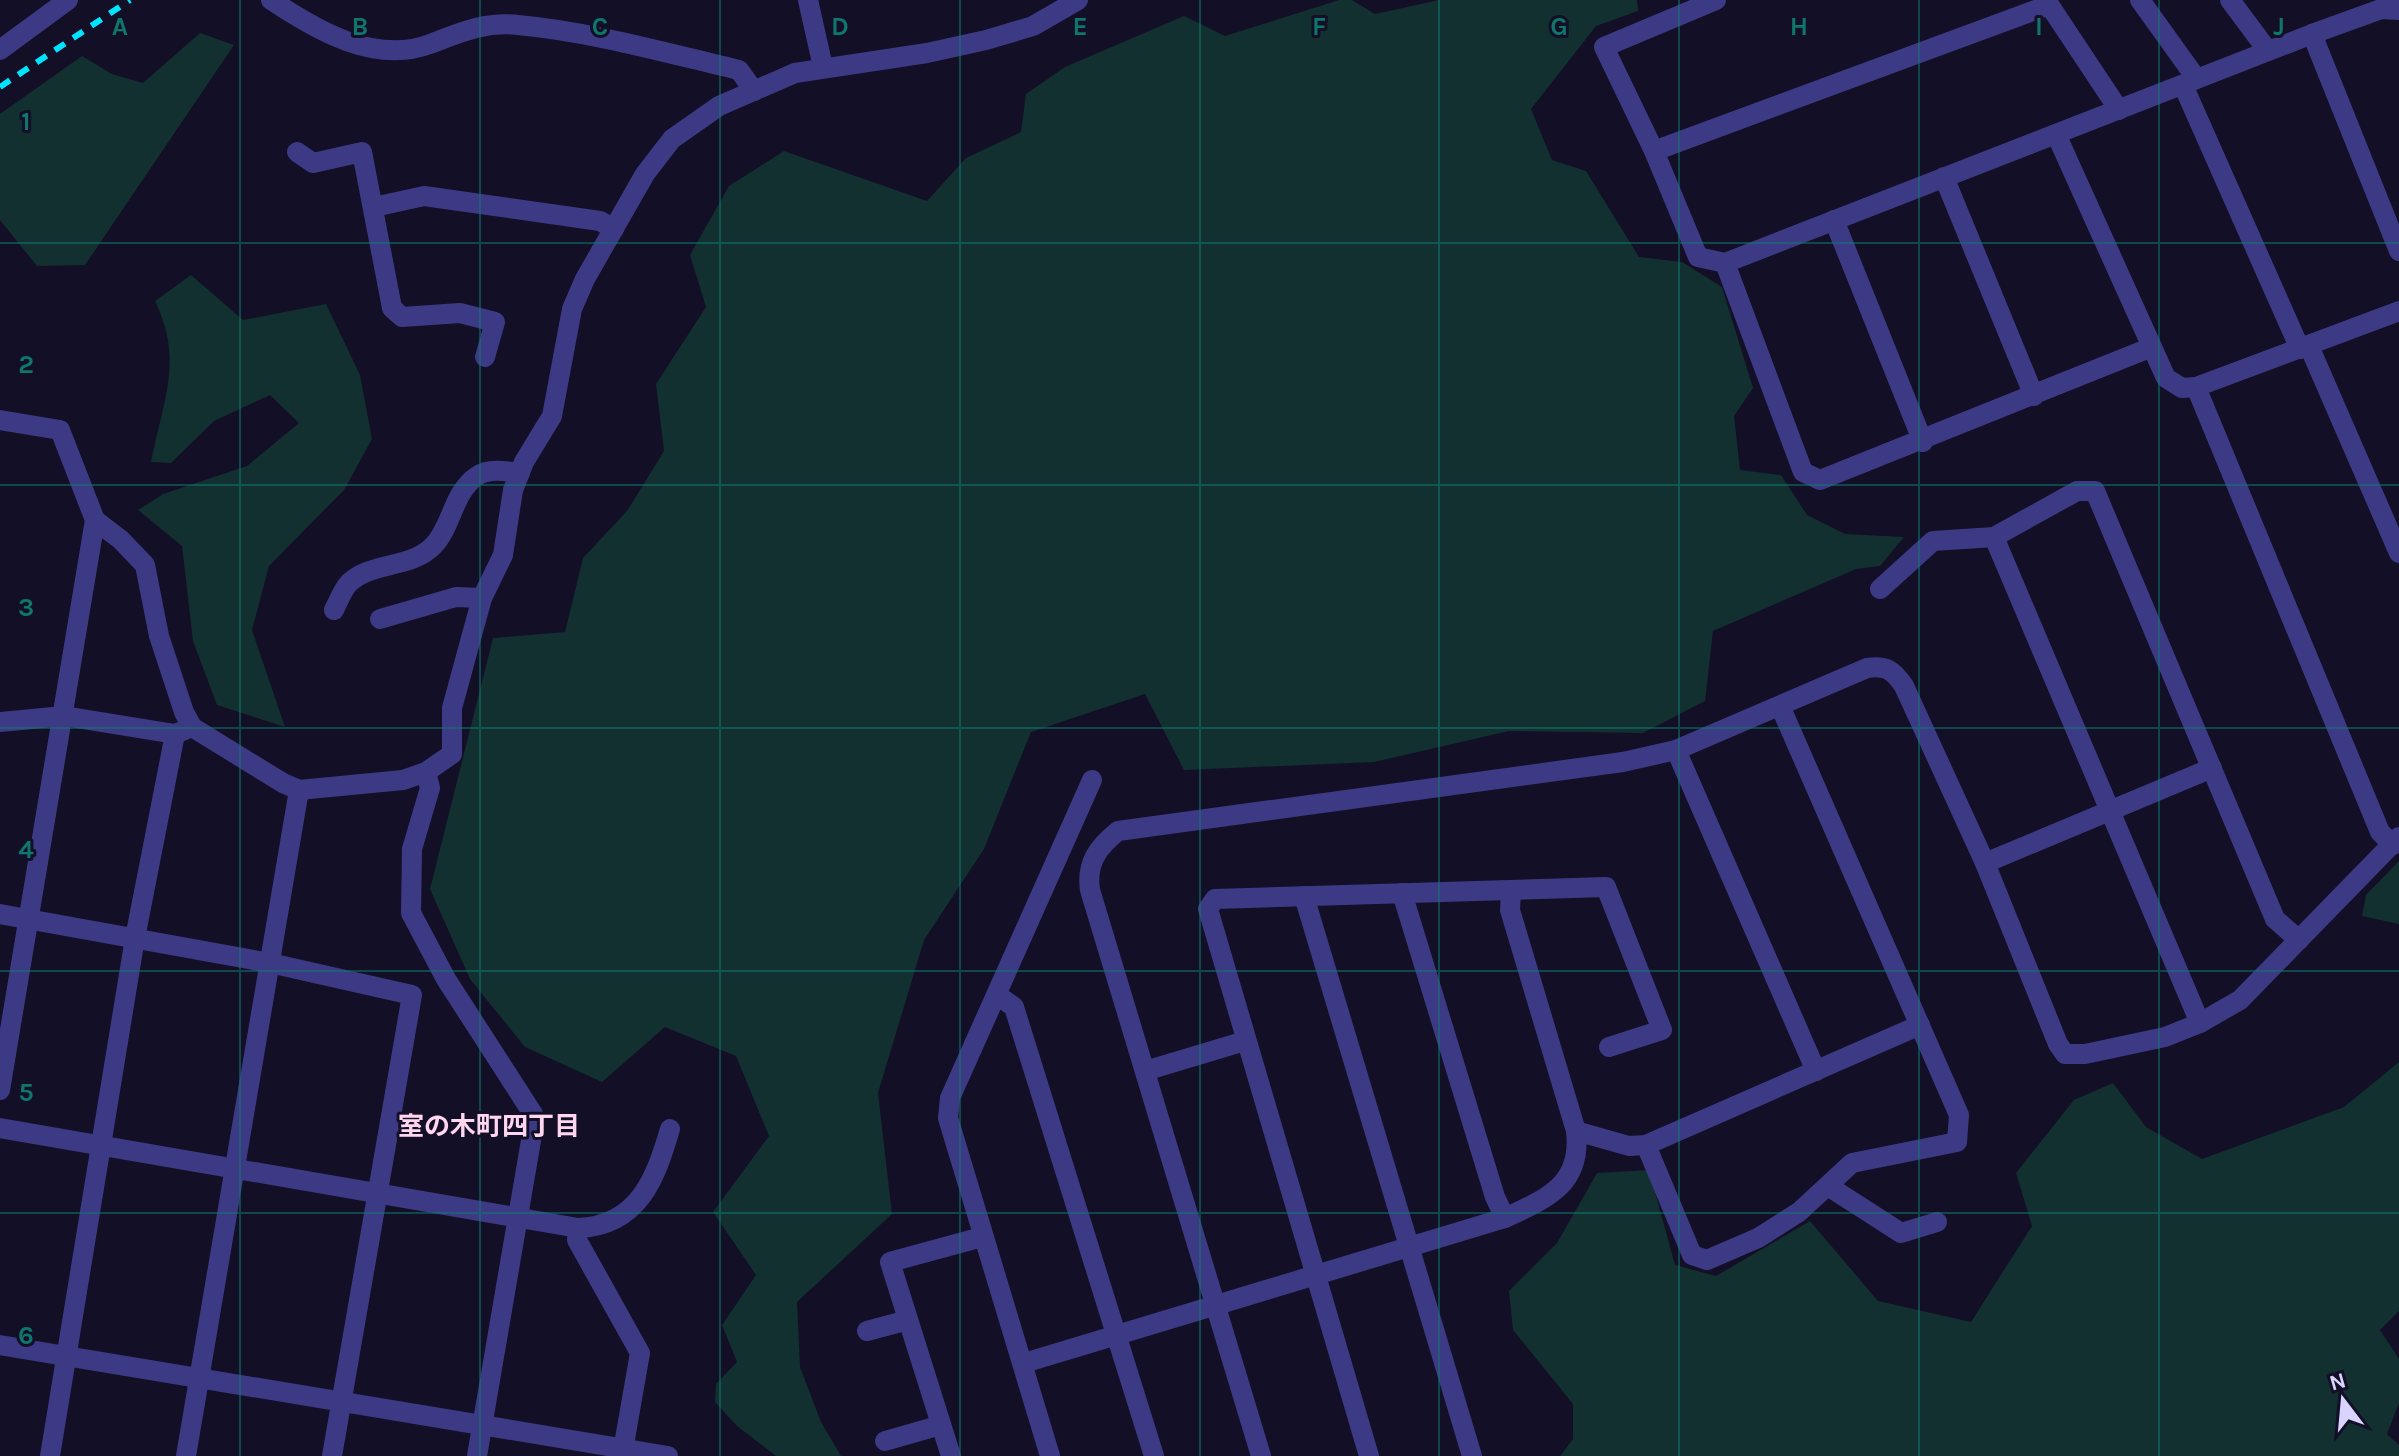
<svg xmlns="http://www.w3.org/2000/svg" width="2399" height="1456" font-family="Karla,'Noto Sans JP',sans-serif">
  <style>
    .green { fill: #12302f }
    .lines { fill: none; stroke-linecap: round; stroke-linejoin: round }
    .minor { stroke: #3d3a85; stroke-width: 20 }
    .rail { stroke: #00e5ff; stroke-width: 6; stroke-dasharray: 12 10; stroke-linecap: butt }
    .grid { fill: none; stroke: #0f766e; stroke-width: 2; stroke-opacity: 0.55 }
    .labels { text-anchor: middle; stroke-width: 6; stroke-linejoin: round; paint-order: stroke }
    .neighbourhood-label { font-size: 26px; font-weight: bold; fill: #ffd6f0; stroke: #130f26 }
    .grid-label { font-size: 26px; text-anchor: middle; font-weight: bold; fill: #0f766e; stroke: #130f26; stroke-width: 6; stroke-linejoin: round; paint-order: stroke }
  </style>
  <rect width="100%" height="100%" fill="#130f26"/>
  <!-- green -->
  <g class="green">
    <path d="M1339,0h13l23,14 64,-14h198l1,11 -42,15 -65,83 21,51 34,11 53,86 43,5 40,25 31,101 -19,28 6,54 41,5 26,40 38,19 59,3 -24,29 -24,3 -143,62 -8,70 -62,32 -134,-2 -135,31 -190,8 -39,-76 -114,38 -47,117 -60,91 -46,153 14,121 -95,88 3,65 21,55 20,34h-65l-39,-30 -22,-24 1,-18 21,-22 -15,-37 34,-50 -43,-63 56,-76 -33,-80 -71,-29 -63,55 -77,-35 -55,-68 -40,-90 63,-251 72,-6 18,-74 44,-47 37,-60 -8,-67 50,-77 -16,-52 39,-69 55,-35 143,50 39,-43 55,-26 5,-38 39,-27 119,-51 41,20z"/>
    <path d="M200,33l34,12 -149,220 -48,1 -37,-46v-106l82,-58 30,18 31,9z"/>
    <path d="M191,275l52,45 83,-16 34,71 12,64 -28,51 -75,76 -17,64 33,97 -68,-22 -24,-64 -11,-95 -44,-36 25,-16 84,-28 52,-43 -29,-28 -56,26 -43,42 -20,-1c12,-62 33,-101 4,-161z"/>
    <path d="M2399,861v63l-37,-8 4,-21z"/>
    <path d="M2399,1062v249l-19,19 19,29v44l-12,31 12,11v11h-839l13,-17v-35l-60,-74 -4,-39 48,-48 40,-70 52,-3 26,95 41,11 94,-55 68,80 93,21 61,-96 -16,-53 58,-73 39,-17 33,44 56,32 142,-52z"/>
  </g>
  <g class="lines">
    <!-- minor -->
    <g class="minor">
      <path d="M271,0c45,30 104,65 159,44 29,-11 55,-23 88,-19 75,7 148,28 221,45l15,21"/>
      <path d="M808,0l15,67"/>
      <path d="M1716,0l-112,47 50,104 44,106 27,6 587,-229 69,-25 18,1"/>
      <path d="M2046,0l73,110"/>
      <path d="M2140,0l51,71 3,9"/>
      <path d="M2230,0l38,51"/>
      <path d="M2312,34l87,217"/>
      <path d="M0,50l68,-50"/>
      <path d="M2183,85l117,264"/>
      <path d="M2056,134l110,244 16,10 14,-1 203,-76"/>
      <path d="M1654,151l395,-146"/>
      <path d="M297,152l16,11 49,-11 30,156 10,9 58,-4 35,9 -10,35"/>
      <path d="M1944,177l90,219"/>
      <path d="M374,207l50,-11 176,25 14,8"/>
      <path d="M1834,220l89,222"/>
      <path d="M1725,263l78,209 17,8 332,-133"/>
      <path d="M2309,346l90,207"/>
      <path d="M2196,387l184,445 13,13"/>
      <path d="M0,420l60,10 35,90 -95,570"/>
      <path d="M95,520l26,20 24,25 14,71 25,76 8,15 91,56 16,7 104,-10 23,-8 26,-18v-46l30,-110 21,-43 10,-65 11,-28 28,-46 20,-107 13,-30 60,-105 27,-35 47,-33 76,-33 132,-20 59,-13 47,-14 45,-26"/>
      <path d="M1994,537l206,486"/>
      <path d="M1880,589l53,-48 61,-4 83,-46h18l180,428 24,21"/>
      <path d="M334,610c4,-8 9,-21 15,-27 23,-22 63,-14 85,-38 18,-19 19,-53 43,-69 12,-8 29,-5 43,-3"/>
      <path d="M380,619l76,-22 26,1"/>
      <path d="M0,722l64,-6 111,18 10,-4"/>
      <path d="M1676,750l140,321"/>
      <path d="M426,772l4,16 -18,61 -1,64 35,66 87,135 1,9 -57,333"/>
      <path d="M1985,863l227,-95"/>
      <path d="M1402,893l93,304 10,21"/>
      <path d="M1304,896l168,560"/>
      <path d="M0,914l270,49 142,32 -80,461"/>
      <path d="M997,995l17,12 140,449"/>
      <path d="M1145,1071l100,-30"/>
      <path d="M0,1128l578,100c61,-2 78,-51 92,-99"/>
      <path d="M1576,1131l53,15 17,-1 274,-120"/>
      <path d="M1646,1145l46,110 15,5 51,-22 41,-26 53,-49 105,-21 2,-27 -178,-407"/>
      <path d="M1828,1186l73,47 36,-11"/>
      <path d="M578,1228l-1,12 63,113 -18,103"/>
      <path d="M867,1331l41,-11"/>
      <path d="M0,1345l668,111"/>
      <path d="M1024,1363l481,-145c43,-20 77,-34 71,-87l-66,-221 1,-18"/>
      <path d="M885,1441l56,-16"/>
      <path d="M50,1456l85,-518 40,-204"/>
      <path d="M186,1456l113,-666"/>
      <path d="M951,1456l-61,-194 92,-25"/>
      <path d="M1050,1456l-102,-338 2,-20 142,-318"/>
      <path d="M1261,1456l-171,-566c-4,-27 8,-43 28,-59l505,-69 53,-12 191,-82c19,-3 26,2 37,18l81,177 73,181 7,10h20l80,-17 35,-14 40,-23 159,-163"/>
      <path d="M1369,1456l-161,-547 7,-10 391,-12 56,143 -53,17"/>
    </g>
    <!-- rail -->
    <path class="rail" d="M0,87l130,-87"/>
  </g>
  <!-- grid -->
  <path class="grid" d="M240,0v1456M480,0v1456M720,0v1456M960,0v1456M1200,0v1456M1439,0v1456M1679,0v1456M1919,0v1456M2159,0v1456M0,243h2399M0,485h2399M0,728h2399M0,971h2399M0,1213h2399"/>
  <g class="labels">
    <!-- neighbourhood labels -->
    <g class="neighbourhood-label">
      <text x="489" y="1135">室の木町四丁目</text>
    </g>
  </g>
  <g class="grid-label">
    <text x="120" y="35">A</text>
    <text x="360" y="35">B</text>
    <text x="600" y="35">C</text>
    <text x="840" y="35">D</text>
    <text x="1080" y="35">E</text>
    <text x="1319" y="35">F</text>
    <text x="1559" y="35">G</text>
    <text x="1799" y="35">H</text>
    <text x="2039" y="35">I</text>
    <text x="2279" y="35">J</text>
    <text x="26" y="130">1</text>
    <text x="26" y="373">2</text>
    <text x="26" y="616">3</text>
    <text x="26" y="858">4</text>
    <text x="26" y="1101">5</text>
    <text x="26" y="1344">6</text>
  </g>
  <!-- north arrow -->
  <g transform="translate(2343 1400) rotate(344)" stroke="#130f26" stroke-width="6" paint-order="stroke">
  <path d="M0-6L14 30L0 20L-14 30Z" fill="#d9d4ff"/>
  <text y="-12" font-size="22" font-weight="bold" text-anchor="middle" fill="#d9d4ff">N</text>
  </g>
</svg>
